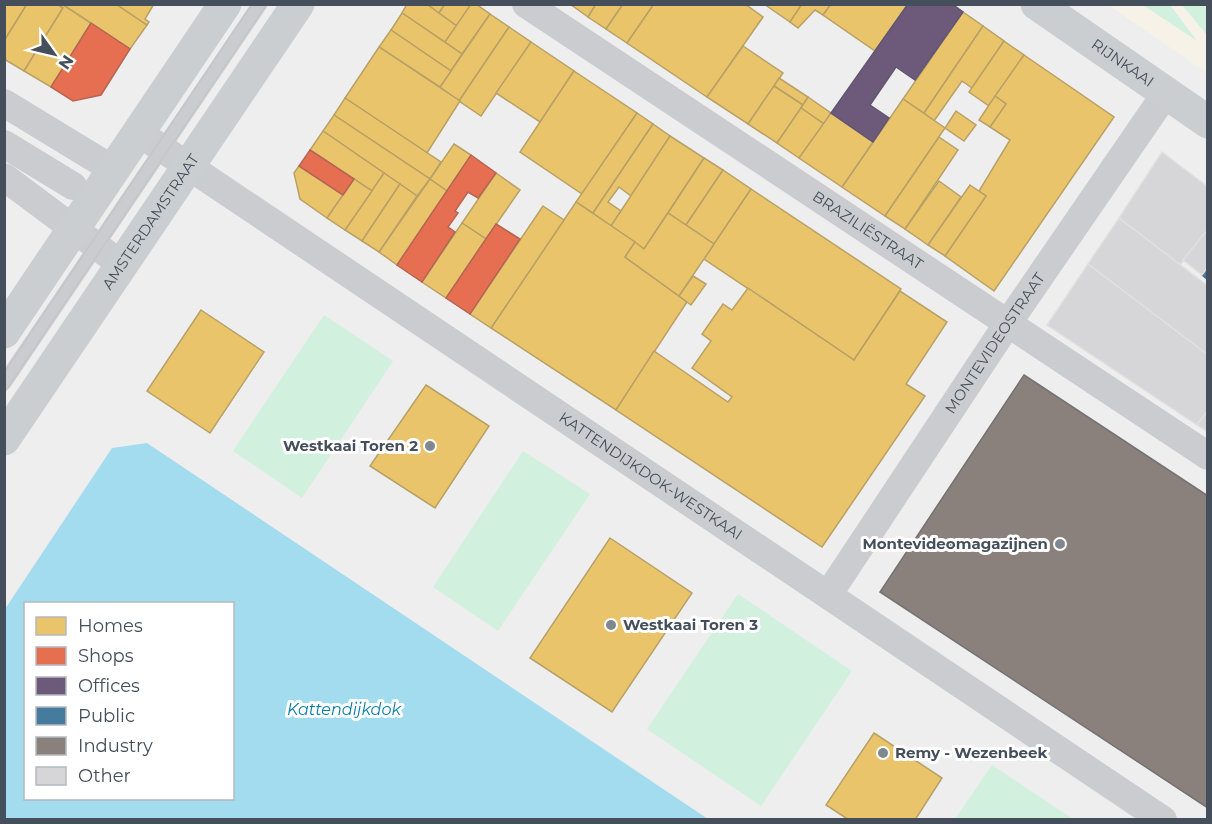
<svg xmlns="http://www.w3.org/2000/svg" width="1212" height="824" font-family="Montserrat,sans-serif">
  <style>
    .commercial { fill: #f6f2e8 }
    .green { fill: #d1f0de }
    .water { fill: #a3dcef; fill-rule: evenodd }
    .homes { fill: #e9c46a; stroke: #b8a166; stroke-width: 1.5 }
    .shops { fill: #e76f51; stroke: #b66554; stroke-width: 1.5 }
    .offices { fill: #6d597a; stroke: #615671; stroke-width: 1.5 }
    .public { fill: #457b9d; stroke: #456e89; stroke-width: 1.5 }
    .industry { fill: #8a817c; stroke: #757272; stroke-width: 1.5 }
    .building { fill: #d6d6d8; stroke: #e0e0e1; stroke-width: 1.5 }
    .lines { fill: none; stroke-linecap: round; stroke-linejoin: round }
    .lane { stroke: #cacccf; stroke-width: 15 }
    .street { stroke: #cacccf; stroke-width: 28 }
    .secondary { stroke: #caced1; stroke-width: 33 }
    .tram { stroke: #c4c6c8; stroke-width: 1.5 }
    .poi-dot { fill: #80878e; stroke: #fff; stroke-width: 2 }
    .labels { text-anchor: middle; stroke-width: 6; stroke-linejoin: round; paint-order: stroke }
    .street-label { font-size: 15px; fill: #444f5b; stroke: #fff }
    .poi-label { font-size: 15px; font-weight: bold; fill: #444f5b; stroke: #fff; text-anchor: end }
    .water-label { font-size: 16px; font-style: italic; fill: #067da5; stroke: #fff }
  </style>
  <rect width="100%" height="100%" fill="#efeeee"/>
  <!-- commercial -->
  <path class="commercial" d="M1108,5h99v68z"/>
  <!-- green -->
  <g class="green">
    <path d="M1143,5h27l27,36z"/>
    <path d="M1182,5h25v30z"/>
    <path d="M324,315l69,46 -91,137 -69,-47z"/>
    <path d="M523,451l67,43 -92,137 -65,-44z"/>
    <path d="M738,594l114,77 -91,135 -114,-77z"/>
    <path d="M992,765l81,54h-118z"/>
  </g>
  <!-- water -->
  <path class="water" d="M147,443l561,376h-703v-210l107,-161zM26,604h206v194h-206z"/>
  <!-- homes -->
  <g class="homes">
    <path d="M4,4h23l-23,37z"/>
    <path d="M27,4h30l6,4 -39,63 -20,-12v-18z"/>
    <path d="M57,4h5l29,19 -40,64 -27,-16 39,-63z"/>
    <path d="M62,4h54l31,21 -17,24z"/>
    <path d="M116,4h38l-9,15 4,3 -2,3z"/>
    <path d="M407,4h20l30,22 -12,16 -43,-29z"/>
    <path d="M427,4h18l-6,9z"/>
    <path d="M445,4h26l-14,22 -18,-13z"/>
    <path d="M471,4h5l14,10 -28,40 -17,-12z"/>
    <path d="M570,4h26l-8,13z"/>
    <path d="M596,4h27l-17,25 -18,-12z"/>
    <path d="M623,4h31l-27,39 -21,-14z"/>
    <path d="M654,4h91l18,13 -56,80 -80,-54z"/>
    <path d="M764,4h38l-12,18z"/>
    <path d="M802,4h29l-8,11 -8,-5 -17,18 -8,-6z"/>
    <path d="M831,4h77l-33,47 -52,-36z"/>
    <path d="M963,12l20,14 -59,87 -21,-14z"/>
    <path d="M402,13l60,41 -11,17 -60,-41z"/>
    <path d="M490,14l19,13 -50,74 -19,-14z"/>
    <path d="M983,26l21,15 -32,47 -10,-7 -28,40 -10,-8z"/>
    <path d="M509,27l22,15 -50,74 -22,-15z"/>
    <path d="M391,30l60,41 -11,16 -61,-40z"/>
    <path d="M1004,41l20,14 -35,51 -20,-14z"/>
    <path d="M531,42l43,29 -34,51 -44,-29z"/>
    <path d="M743,46l40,27 -35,51 -41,-27z"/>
    <path d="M379,47l81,54 -33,52 -82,-55z"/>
    <path d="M1024,55l90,62 -120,174 -49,-35 41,-60 -7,-5 31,-51 -20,-13 16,-23 -11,-8z"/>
    <path d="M574,71l63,42 -55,81 -62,-42z"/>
    <path d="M779,78l29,19 -5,8 -29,-19z"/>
    <path d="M774,86l29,19 -26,38 -29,-19z"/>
    <path d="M995,96l11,8 -16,23 -11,-7z"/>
    <path d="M808,97l23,16 -7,11 -23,-16z"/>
    <path d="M345,98l96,64 -11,17 -96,-64z"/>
    <path d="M903,99l42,29 -60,88 -43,-29z"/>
    <path d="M801,108l23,16 -25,34 -22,-15z"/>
    <path d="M956,111l20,14 -12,16 -19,-13z"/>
    <path d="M637,113l16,11 -60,89 -17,-11z"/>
    <path d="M831,113l42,29 -31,45 -43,-29z"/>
    <path d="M334,115l96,64 -13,17 -94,-65z"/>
    <path d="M653,124l17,12 -39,60 -12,-9 -11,15 13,9 -10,15 -18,-13z"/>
    <path d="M323,131l61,42 -12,18 -62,-41z"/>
    <path d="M670,136l34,22 -60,91 -33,-23z"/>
    <path d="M939,137l19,13 -53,79 -20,-13z"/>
    <path d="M454,144l17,11 -24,36 -17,-12z"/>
    <path d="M704,158l19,12 -37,55 -18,-12z"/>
    <path d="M299,166l44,29 -16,23 -27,-19 -6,-26z"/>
    <path d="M723,170l28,19 -37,55 -28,-19z"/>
    <path d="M384,173l16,11 -38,57 -17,-11z"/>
    <path d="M496,173l24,17 -34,49 -24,-16z"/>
    <path d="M354,179l18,12 -27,39 -18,-12z"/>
    <path d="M430,179l17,12 -50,74 -18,-13z"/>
    <path d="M939,181l22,16 -33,48 -23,-16z"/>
    <path d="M400,184l17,12 -38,56 -17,-11z"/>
    <path d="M970,185l16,11 -41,60 -17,-11z"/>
    <path d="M751,189l150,100 -47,71 -150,-101z"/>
    <path d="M576,202l59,40 -10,15 62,45 -71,108 -125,-82z"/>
    <path d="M543,206l21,14 -73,108 -21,-14z"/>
    <path d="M668,213l46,31 -35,52 -54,-39 10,-15 9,7z"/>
    <path d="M462,223l24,16 -40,59 -24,-16z"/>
    <path d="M693,276l13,8 -15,21 -12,-9z"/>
    <path d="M748,288l106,72 46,-69 47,31 -41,62 19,12 -103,151 -206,-137 38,-59 74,51 4,-5 -40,-29 19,-27 -9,-7 21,-30 9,6z"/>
    <path d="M201,310l63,42 -54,81 -63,-42z"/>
    <path d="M426,385l63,41 -54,82 -65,-42z"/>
    <path d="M610,538l82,55 -80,119 -82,-54z"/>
    <path d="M874,733l68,45 -27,42h-66l-23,-15z"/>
  </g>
  <!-- shops -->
  <g class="shops">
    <path d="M91,23l39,26 -29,46 -28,6 -22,-14z"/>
    <path d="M310,150l44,29 -11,16 -44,-29z"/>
    <path d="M471,155l25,18 -18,25 -10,-6 -13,19 3,2 -10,14 7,5 -33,50 -25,-17z"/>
    <path d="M496,224l24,15 -50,75 -24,-16z"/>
  </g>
  <!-- offices -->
  <path class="offices" d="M908,4h44l11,8 -48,68 -19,-13 -26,38 19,13 -16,24 -42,-29z"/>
  <!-- public -->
  <path class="public" d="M1208,267v13l-6,-5z"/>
  <!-- industry -->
  <path class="industry" d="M1024,375l184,121v312l-328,-216z"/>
  <!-- building -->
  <g class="building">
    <path d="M1162,152l46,35v42l-28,36 -61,-47z"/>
    <path d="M1119,218l89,68v69l-120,-91z"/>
    <path d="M1208,229v38l-6,8 -19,-15z"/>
    <path d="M1088,264l120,91v55l-11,15 -150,-100z"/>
    <path d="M1208,410v22l-11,-7z"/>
  </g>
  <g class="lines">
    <!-- lane -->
    <path class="lane" d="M4,383l256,-379"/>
    <!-- street -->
    <g class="street">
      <path id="s1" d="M526,4l682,452"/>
      <path d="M4,103l110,67"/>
      <path id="s2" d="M139,133l1024,687"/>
      <path d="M4,144l69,42"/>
      <path d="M4,177l118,88"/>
      <path id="s3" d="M828,595l180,-272 158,-230"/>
    </g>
    <!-- secondary -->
    <g class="secondary">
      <path id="s4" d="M1037,4l171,118"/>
      <path d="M4,332l221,-328"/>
      <path id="s5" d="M4,439l294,-435"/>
    </g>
    <!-- tram -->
    <g class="tram">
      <path d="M4,373l248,-369"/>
      <path d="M4,393l263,-389"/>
    </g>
  </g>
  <!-- markers -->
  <g class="poi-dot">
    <circle cx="430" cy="446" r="6"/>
    <circle cx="1060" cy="544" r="6"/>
    <circle cx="611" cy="625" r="6"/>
    <circle cx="883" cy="753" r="6"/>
  </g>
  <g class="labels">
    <!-- street labels -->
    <g class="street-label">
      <text dy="5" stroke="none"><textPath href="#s4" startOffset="104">RIJNKAAI</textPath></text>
      <text dy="5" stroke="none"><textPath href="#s5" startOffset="262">AMSTERDAMSTRAAT</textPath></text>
      <text dy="5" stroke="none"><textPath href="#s1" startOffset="410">BRAZILIËSTRAAT</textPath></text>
      <text dy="5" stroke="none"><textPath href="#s3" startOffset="302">MONTEVIDEOSTRAAT</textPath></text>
      <text dy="5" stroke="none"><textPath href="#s2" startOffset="616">KATTENDIJKDOK-WESTKAAI</textPath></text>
    </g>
    <!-- poi labels -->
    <g class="poi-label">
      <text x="418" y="451">Westkaai Toren 2</text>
      <text x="1048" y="549">Montevideomagazijnen</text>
      <text x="623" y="630" text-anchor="start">Westkaai Toren 3</text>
      <text x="895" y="758" text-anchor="start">Remy - Wezenbeek</text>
    </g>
    <!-- water labels -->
    <g class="water-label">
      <text x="344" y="715">Kattendijkdok</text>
    </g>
  </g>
  <!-- border -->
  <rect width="1212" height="824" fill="none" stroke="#444f5b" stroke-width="12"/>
  <!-- legend -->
  <rect x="24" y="602" width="210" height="198" fill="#ffffff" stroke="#b4b9bd" stroke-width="1.5"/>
  <rect x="36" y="617" width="30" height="18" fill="#e9c46a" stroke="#b4b9bd" stroke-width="1.5"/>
  <text x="78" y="632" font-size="18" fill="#444f5b">Homes</text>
  <rect x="36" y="647" width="30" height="18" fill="#e76f51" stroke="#b4b9bd" stroke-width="1.5"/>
  <text x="78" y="662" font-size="18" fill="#444f5b">Shops</text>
  <rect x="36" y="677" width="30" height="18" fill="#6d597a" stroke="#b4b9bd" stroke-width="1.5"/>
  <text x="78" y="692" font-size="18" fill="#444f5b">Offices</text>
  <rect x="36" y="707" width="30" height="18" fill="#457b9d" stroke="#b4b9bd" stroke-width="1.5"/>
  <text x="78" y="722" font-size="18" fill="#444f5b">Public</text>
  <rect x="36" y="737" width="30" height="18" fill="#8a817c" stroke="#b4b9bd" stroke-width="1.5"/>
  <text x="78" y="752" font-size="18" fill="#444f5b">Industry</text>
  <rect x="36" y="767" width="30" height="18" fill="#d6d6d8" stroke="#b4b9bd" stroke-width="1.5"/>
  <text x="78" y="782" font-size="18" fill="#444f5b">Other</text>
  <!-- north arrow -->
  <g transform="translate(54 54) rotate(124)" stroke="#ffffff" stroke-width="4.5" paint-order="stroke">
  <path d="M0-4.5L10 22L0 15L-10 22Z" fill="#444f5b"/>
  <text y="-9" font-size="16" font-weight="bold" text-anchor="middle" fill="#444f5b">N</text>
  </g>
</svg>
